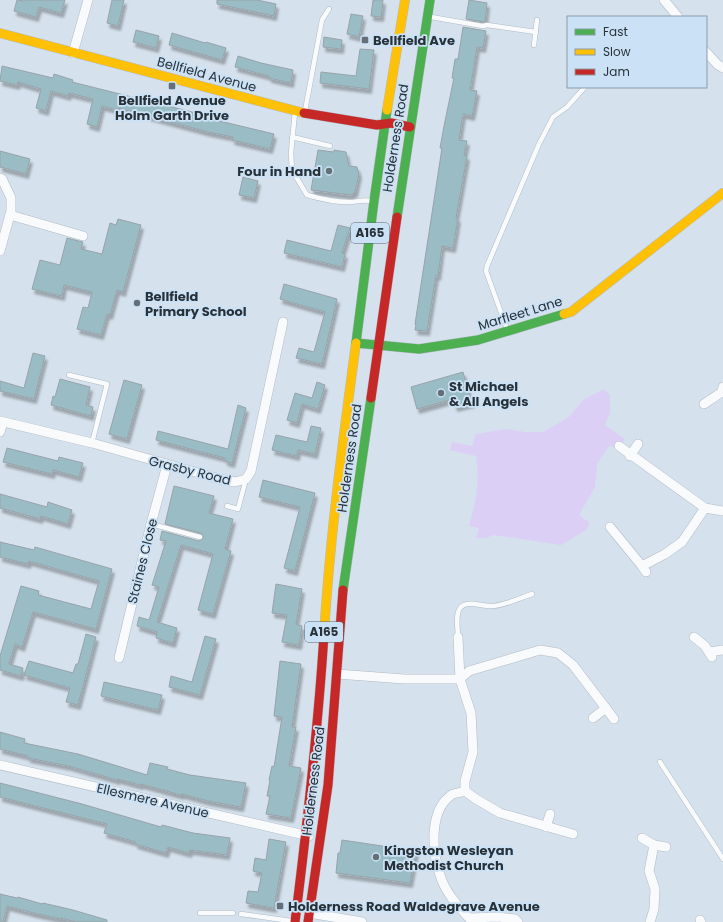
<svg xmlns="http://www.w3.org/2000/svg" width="723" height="922" font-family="Poppins,sans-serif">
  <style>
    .green { fill: #dccff6 }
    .building { fill: #9abcc5; stroke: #97a3a9; filter: url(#shadow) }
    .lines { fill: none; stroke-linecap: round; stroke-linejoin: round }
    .lane-casing { stroke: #b1bbc4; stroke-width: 5.5 }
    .street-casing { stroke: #b1bbc4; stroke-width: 10 }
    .fast-casing { stroke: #b1bbc4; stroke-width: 10 }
    .slow-casing { stroke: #b1bbc4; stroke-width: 10 }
    .jam-casing { stroke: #b1bbc4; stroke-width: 10 }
    .lane { stroke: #f9fafc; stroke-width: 4.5 }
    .street { stroke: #f9fafc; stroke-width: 9 }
    .fast { stroke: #4caf50; stroke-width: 9 }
    .slow { stroke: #ffc107; stroke-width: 9 }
    .jam { stroke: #c62828; stroke-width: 9 }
    .poi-dot { fill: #656f77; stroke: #cbe2f6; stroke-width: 1.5 }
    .labels { text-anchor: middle; stroke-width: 3.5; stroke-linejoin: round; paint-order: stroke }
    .shield { fill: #cbe2f6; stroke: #596671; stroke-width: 1 }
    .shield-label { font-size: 12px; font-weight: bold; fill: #283138 }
    .poi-label { font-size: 13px; font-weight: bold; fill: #283138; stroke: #cbe2f6; text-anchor: start }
    .street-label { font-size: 13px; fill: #283138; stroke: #cbe2f6 }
  </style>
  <defs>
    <filter id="shadow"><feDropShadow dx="2.5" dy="4.5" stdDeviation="1" flood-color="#0004"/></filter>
  </defs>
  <rect width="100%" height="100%" fill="#d5e1ec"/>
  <!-- green -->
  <path class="green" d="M604,389l6,6v18l-5,12 20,14 -6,10 -10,-3 -12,18 -2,23 -16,28 11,8 -4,7 -25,15 -67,-10 -9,3h-9l3,-10 -10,-2c7,-23 11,-46 7,-70l-26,-6 2,-8 20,4 4,-12 30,-5 19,3h18l26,-15 14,-17z"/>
  <!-- building -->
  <g class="building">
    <path d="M17,0l8,1v-1h40l-4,13 -22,-6 -3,10 -22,-6z"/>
    <path d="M112,0h12l-6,26 -11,-3z"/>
    <path d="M217,0h40l19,4 -2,12 -57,-12z"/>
    <path d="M373,0h10l-2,17 -10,-1z"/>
    <path d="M469,0l18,3 -2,19 -19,-3z"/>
    <path d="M351,14l12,2 -4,21 -12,-3z"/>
    <path d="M463,27l23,4 -3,17 -6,-1 -7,43 7,1 -5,25 -9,-2 -4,26 8,1 -3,14 3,1 -11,62h2l-5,30 -11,-2 -4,30 -2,-1 -9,56 -12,-1 1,-5 -1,-1 27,-176h-2l4,-22 10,-48h-2l3,-19h3z"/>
    <path d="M136,30l23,6 -3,12 -23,-6z"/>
    <path d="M172,33l33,10 1,-1 20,6 -4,12 -53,-15z"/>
    <path d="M324,37l18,3 -1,9 -18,-2z"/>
    <path d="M360,49l14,1 -5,39 -49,-6 1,-11 35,4z"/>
    <path d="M238,56l23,7 32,7 -2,13 -22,-5v-2l-34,-9z"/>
    <path d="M2,66l51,12 1,-4 19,6 -1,2 136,34 -1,2 67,16 -4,15 -38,-9 1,-3 -25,-5 -90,-24v2l-16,-4 -5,21 -10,-3 6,-25 -24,-6 -1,3 -17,-5 -5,20 -10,-3 5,-19 -23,-7 -1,3 -17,-4z"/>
    <path d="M318,150l16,2v-2l12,2 3,14 8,1 2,7 -4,18 -4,3 -40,-5z"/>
    <path d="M0,151l30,8 -4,15 -26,-7z"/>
    <path d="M243,177l15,4 -4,17 -15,-3z"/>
    <path d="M118,219l23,6 -18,67 -6,-2 -7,25 -3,-1 -6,21 -24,-6 6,-22 5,1 4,-16 -28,-7 -2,11 -30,-7 8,-29 20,5 7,-27 16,4 -2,7 21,5 8,-31 6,2z"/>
    <path d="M338,225l12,3 -8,25 3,1 -3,13 -58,-14 3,-13 44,11z"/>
    <path d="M284,284l53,15 -15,65 -26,-6 3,-10 15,4 11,-40 -45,-13z"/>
    <path d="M33,353l12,3 -11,43 -34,-8v-10l24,7z"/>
    <path d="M463,372l9,31 -17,4 -2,-8 -36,10 -6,-22z"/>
    <path d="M60,379l30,8 -4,18 7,2 -2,9 -40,-11 2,-9 2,1z"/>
    <path d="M124,380l18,5 -15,54 -18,-5z"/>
    <path d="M317,382l8,3 -7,24 -16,-5 -5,19 -10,-3 8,-27 17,5z"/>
    <path d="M238,405l8,3 -14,55 -7,-2v-3l-69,-18 2,-9 70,18z"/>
    <path d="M311,426l10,2 -6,26 -17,-4 -1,6 -25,-6 4,-15 31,7z"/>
    <path d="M7,448l51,13 1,-4 24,6 -4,14 -26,-7 -1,4 -49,-12z"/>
    <path d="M263,480l52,13 -20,78 -11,-3 16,-61 -41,-10z"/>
    <path d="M174,486l40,10 -5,17 24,6 -8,30 6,2 -18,63 -15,-4 15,-56 -32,-9 -24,77 20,6 -4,15 -17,-5 1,-6 -20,-6 2,-9 10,3 10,-33 -7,-2 14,-44 -6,-1 2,-9 37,10 4,-3v-2l-2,-3 -36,-9z"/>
    <path d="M0,494l47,13 1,-5 24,8 -4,14 -27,-8 -1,3 -40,-11z"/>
    <path d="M0,542l34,8 1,-3 77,22 -16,60 -63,-17 -11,35 -7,-3 -6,20 14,4 -2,8 -21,-6v-14l21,-70 18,5 -1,4 53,14 8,-28 -70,-20 -1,3 -28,-7z"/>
    <path d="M276,584l26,5 -6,35 6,2 -3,19 -17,-3 5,-27 -15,-2z"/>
    <path d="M86,634l10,3 -18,68 -12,-3 4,-14 -46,-13 5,-14 44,12 3,-9h2z"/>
    <path d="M205,636l11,3 -16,56 -31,-8 2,-11 21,6z"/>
    <path d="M280,661l21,3 -9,63h4l-7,39 12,2 -10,50 -25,-4 4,-18h-3l3,-16h-1l3,-14 2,1 8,-50 -8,-1z"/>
    <path d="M104,682l58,13 -4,15 -57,-14z"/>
    <path d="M0,732l25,7 -1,4 54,11 69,21 3,-12 18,4 -1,2 23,6 56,8 -5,24 -33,-6 -26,-7 -1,1 -40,-11 -1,1 -22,-6 -1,1 -48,-14 -41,-8v-2l-28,-7z"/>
    <path d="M0,783l82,21 79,23 1,-2 31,8 37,5 -3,17 -37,-5 -1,3 -21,-6 -2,6 -31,-9 1,-2 -32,-9 3,-9 -107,-27z"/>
    <path d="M269,839l17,3 -12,66 -28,-5 2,-12 10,1 4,-19 -9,-2 2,-13 11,2z"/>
    <path d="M342,840l74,11 -6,32 -74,-10 2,-20h2z"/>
    <path d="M0,894l17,4 1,-1 24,7 1,-1 30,7 34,10v2h-31l-15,-4v1l-27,-6 -27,-7 -4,16h-3z"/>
  </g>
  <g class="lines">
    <!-- lane casing -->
    <g class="lane-casing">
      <g id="lane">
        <path d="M431,17l52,9 4,-1 49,7"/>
        <path d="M534,45l3,-25"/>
        <path d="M305,111l17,-91 7,-11"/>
        <path d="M295,112l-4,41 1,17 15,25c14,4 28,7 42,7 8,0 14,-3 22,-1"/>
        <path d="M292,137l38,9"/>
        <path d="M507,329l-21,-58 1,-5 52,-122 14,-27 14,-10 18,-20"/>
        <path d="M69,375l38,9 -15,59"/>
        <path d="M227,506l11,3 8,-30"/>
        <path d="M151,524l49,13"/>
        <path d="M458,637c0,-8 -3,-22 2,-29 7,-9 23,-1 33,-2 13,-1 27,-8 39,-12"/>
        <path d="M660,762l63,97"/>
        <path d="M200,913h33"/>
        <path d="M241,914l50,7"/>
      </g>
    </g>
    <!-- street casing -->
    <g class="street-casing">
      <g id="street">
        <path d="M664,0l14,17"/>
        <path d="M706,52l12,13 5,3"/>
        <path d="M73,53l15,-53"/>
        <path d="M0,178l2,1 9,19v13l-11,40"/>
        <path d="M10,215l73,21"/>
        <path d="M704,404l18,-12 1,-5"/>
        <path d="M0,421l92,22 128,36 15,3 11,-3 5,-8 32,-149"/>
        <path d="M0,432l3,-10"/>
        <path d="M619,446l86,62 18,3"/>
        <path d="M630,456l8,-12"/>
        <path d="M610,527l32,39 4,6"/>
        <path d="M642,566l23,-12 17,-12 23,-34"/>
        <path d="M458,637l2,42 11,34 2,39 -8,29v10l11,8 24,14 73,21"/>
        <path d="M694,637l11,9 7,11"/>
        <path d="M709,652l14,-2"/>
        <path d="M119,658l32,-134 16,-59"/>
        <path d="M337,674l67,5h56l9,-8 71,-21 18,3 15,12 41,54"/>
        <path d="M593,718l13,-10"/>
        <path d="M0,765l309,71"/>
        <path d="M465,791c-5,2 -12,2 -15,5 -21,16 -18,56 -10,79 5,17 17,30 29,43l29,-1 17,2 3,3"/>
        <path d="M546,827l4,-13"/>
        <path d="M642,838l12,7 12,2"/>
        <path d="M309,913l53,9"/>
        <path d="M700,920l1,2"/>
        <path d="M650,922l4,-13 1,-20 -6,-18 5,-26"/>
      </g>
    </g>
    <!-- fast casing -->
    <g class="fast-casing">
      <g id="fast">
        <path d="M397,217l33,-217"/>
        <path d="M356,343l63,6 59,-9 86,-26"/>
        <path d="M356,343l18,-142 13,-91"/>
        <path d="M343,590l28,-192"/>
      </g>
    </g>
    <!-- slow casing -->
    <g class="slow-casing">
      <g id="slow">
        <path d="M0,33l304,80"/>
        <path d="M387,110l18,-110"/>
        <path d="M564,314l7,-2 152,-119"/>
        <path d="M324,634c6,-98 19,-194 32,-291"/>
      </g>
    </g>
    <!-- jam casing -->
    <g class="jam-casing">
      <g id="jam">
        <path d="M304,113l73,12 14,-2 19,4"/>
        <path d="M371,398l26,-181"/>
        <path d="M295,922c12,-96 23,-192 29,-288"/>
        <path d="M308,922l20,-137 15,-195"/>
      </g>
    </g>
    <!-- lane -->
    <use href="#lane" class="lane"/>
    <!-- street -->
    <use href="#street" class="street"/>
    <!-- fast -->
    <use href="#fast" class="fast"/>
    <!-- slow -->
    <use href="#slow" class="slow"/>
    <!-- jam -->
    <use href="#jam" class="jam"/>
  </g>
  <!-- markers -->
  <g class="poi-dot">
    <rect x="361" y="36" width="8" height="8" rx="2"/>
    <rect x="168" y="82" width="8" height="8" rx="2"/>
    <circle cx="329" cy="171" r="4"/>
    <circle cx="137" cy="303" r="4"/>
    <circle cx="441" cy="393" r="4"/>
    <circle cx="376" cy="857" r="4"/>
    <rect x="276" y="902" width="8" height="8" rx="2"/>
  </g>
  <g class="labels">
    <!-- shield labels -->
    <g class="shield">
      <rect x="351" y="223" width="38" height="20" rx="3"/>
      <rect x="305" y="622" width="38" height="20" rx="3"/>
    </g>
    <g class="shield-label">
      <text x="370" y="237">A165</text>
      <text x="324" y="636">A165</text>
    </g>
    <!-- poi labels -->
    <g class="poi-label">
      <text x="373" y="45">Bellfield Ave</text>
      <text x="172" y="105" text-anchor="middle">Bellfield Avenue<tspan x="172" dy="15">Holm Garth Drive</tspan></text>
      <text x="321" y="176" text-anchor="end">Four in Hand</text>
      <text x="145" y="301">Bellfield<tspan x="145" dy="15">Primary School</tspan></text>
      <text x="449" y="391">St Michael<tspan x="449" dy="15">&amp; All Angels</tspan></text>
      <text x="384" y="855">Kingston Wesleyan<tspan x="384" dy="15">Methodist Church</tspan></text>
      <text x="288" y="911">Holderness Road Waldegrave Avenue</text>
    </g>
    <!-- street labels -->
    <g class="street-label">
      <text transform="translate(207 74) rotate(15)" y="5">Bellfield Avenue</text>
      <text transform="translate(395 138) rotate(-81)" y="5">Holderness Road</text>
      <text transform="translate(520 313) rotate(-17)" y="5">Marfleet Lane</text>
      <text transform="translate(349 458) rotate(-82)" y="5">Holderness Road</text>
      <text transform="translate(190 470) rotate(14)" y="5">Grasby Road</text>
      <text transform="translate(142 561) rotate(-76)" y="5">Staines Close</text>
      <text transform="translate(313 781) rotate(-83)" y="5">Holderness Road</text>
      <text transform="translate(153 800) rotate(13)" y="5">Ellesmere Avenue</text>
    </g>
  </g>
  <!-- legend -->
  <rect x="567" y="16" width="140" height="72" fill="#cbe2f6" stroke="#8a9baa"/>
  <rect x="575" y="29" width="20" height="6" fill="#4caf50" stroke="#8a9baa"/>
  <text x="603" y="36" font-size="12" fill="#283138">Fast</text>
  <rect x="575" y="49" width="20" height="6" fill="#ffc107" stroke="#8a9baa"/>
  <text x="603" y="56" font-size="12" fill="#283138">Slow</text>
  <rect x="575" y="69" width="20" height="6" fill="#c62828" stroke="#8a9baa"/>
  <text x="603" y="76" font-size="12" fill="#283138">Jam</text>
</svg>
